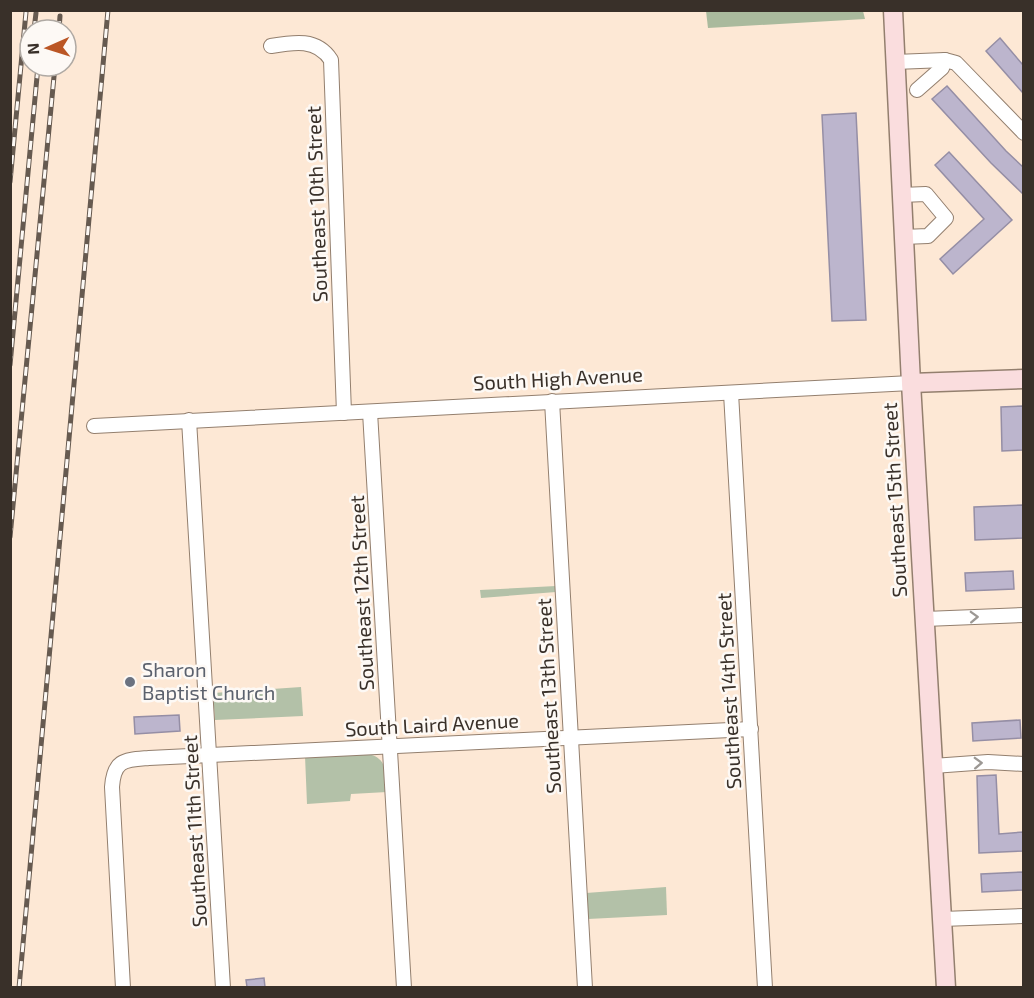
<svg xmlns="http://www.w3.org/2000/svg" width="1034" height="998" font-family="'Exo 2',sans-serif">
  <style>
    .green { fill: #b3c1a8 }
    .forest { fill: #aaba9d }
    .building { fill: #bcb5cd; stroke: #958ea5; stroke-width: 1.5 }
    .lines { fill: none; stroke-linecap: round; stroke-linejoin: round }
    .street-casing { stroke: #937f6e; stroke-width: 16 }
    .secondary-casing { stroke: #937f6e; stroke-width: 21 }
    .street { stroke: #fff; stroke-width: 14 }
    .secondary { stroke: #faddde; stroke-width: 18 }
    .rail-casing { stroke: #665a50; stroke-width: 5 }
    .rail { stroke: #fdf9f5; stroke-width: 3; stroke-dasharray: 9; stroke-linecap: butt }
    .oneway { stroke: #9c9894 }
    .worship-dot { fill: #6b7280; stroke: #fdf9f5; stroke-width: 2 }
    .labels { text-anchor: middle; stroke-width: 5; stroke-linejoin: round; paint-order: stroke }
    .street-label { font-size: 20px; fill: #393029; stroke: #fdf9f5 }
    .worship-label { font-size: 20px; fill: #5b616d; stroke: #fdf9f5; text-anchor: start }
  </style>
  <rect width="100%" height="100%" fill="#fde8d5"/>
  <!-- green -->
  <g class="green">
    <path d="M556,586v6l-75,6 -1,-8z"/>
    <path d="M301,687l2,29 -88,4 -2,-27z"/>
    <path d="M368,754c20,4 18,20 19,38l-36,2 -1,7 -43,3 -2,-48z"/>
    <path d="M666,887l1,28 -79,4 -2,-26z"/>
  </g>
  <!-- forest -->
  <path class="forest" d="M706,11h157l2,8 -157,9z"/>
  <!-- building -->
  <g class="building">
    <path d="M1000,38l23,27v28l-37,-42z"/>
    <path d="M947,86l59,65 17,16v27l-32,-31 -59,-64z"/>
    <path d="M856,113l10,207 -34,1 -10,-206z"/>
    <path d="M949,152l63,68 -59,54 -13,-15 44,-40 -49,-54z"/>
    <path d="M1023,406v44l-21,1 -1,-44z"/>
    <path d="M1023,505v33l-48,2 -1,-33z"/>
    <path d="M1013,571l1,18 -48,2 -1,-18z"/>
    <path d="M179,715l1,16 -45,3 -1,-17z"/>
    <path d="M1020,720l1,18 -48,3 -1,-18z"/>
    <path d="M996,775l3,59 24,-2v19l-44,2 -2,-77z"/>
    <path d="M1023,872v18l-41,2 -1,-18z"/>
    <path d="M264,978l1,9h-18l-1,-7z"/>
  </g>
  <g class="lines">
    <!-- street casing -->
    <g class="street-casing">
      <g id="street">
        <path d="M271,46c23,-4 46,-8 60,14l13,353"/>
        <path d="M895,62l50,-2 11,3 68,70"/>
        <path d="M917,90l25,-22 3,-8"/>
        <path d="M901,195l25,-1 20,24 -18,18 -25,1"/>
        <path d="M731,393l34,595"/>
        <path d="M552,401l33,587"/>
        <path d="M370,412l34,576"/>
        <path d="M189,420l34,568"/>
        <path d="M94,426l817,-43"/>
        <path d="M925,619l99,-4"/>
        <path d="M933,766l55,-4 36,2"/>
        <path d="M942,919l82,-3"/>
        <path d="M123,988l-11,-201c2,-28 13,-27 37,-29l602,-29"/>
      </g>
    </g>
    <!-- secondary casing -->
    <g class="secondary-casing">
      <g id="secondary">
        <path d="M893,10l18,373 35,605"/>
        <path d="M911,383l113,-4"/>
      </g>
    </g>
    <!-- street -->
    <use href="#street" class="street"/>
    <!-- secondary -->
    <use href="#secondary" class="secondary"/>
    <!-- rail casing -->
    <g class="rail-casing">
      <g id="rail">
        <path d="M34,30l2,-17"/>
        <path d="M59,30l1,-14"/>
        <path d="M10,182l16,-170"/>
        <path d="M10,365l28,-299"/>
        <path d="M10,537l45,-471"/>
        <path d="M19,988l89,-978"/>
      </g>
    </g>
    <!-- rail -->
    <use href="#rail" class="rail"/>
  </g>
  <!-- one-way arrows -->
  <defs><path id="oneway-chevron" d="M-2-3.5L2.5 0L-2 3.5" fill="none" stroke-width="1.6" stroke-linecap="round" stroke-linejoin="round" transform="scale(1.5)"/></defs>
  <g class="oneway">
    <use href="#oneway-chevron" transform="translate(974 617) rotate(-2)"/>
    <use href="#oneway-chevron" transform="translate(978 763) rotate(-2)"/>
  </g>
  <!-- markers -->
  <circle class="worship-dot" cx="130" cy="682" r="6"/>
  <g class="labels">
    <!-- street labels -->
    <g class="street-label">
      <text transform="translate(317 204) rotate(-92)" y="7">Southeast 10th Street</text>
      <text transform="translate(558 379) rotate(-3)" y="7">South High Avenue</text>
      <text transform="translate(895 500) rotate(-93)" y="7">Southeast 15th Street</text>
      <text transform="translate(362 593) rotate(-93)" y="7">Southeast 12th Street</text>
      <text transform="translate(729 691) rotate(-93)" y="7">Southeast 14th Street</text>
      <text transform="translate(549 696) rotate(-93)" y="7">Southeast 13th Street</text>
      <text transform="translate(432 725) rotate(-3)" y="7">South Laird Avenue</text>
      <text transform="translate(195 831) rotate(-93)" y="7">Southeast 11th Street</text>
    </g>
    <!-- worship labels -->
    <g class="worship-label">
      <text x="142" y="677">Sharon<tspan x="142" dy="23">Baptist Church</tspan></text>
    </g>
  </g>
  <!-- border -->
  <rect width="1034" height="998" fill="none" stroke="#393029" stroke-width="24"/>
  <!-- north arrow -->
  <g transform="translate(48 48) rotate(267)"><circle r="28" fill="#fdf9f5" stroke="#afa9a3" stroke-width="1.5"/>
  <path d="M0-4.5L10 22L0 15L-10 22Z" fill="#bb5624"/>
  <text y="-9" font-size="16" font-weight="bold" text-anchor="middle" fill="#393029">N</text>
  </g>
</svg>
